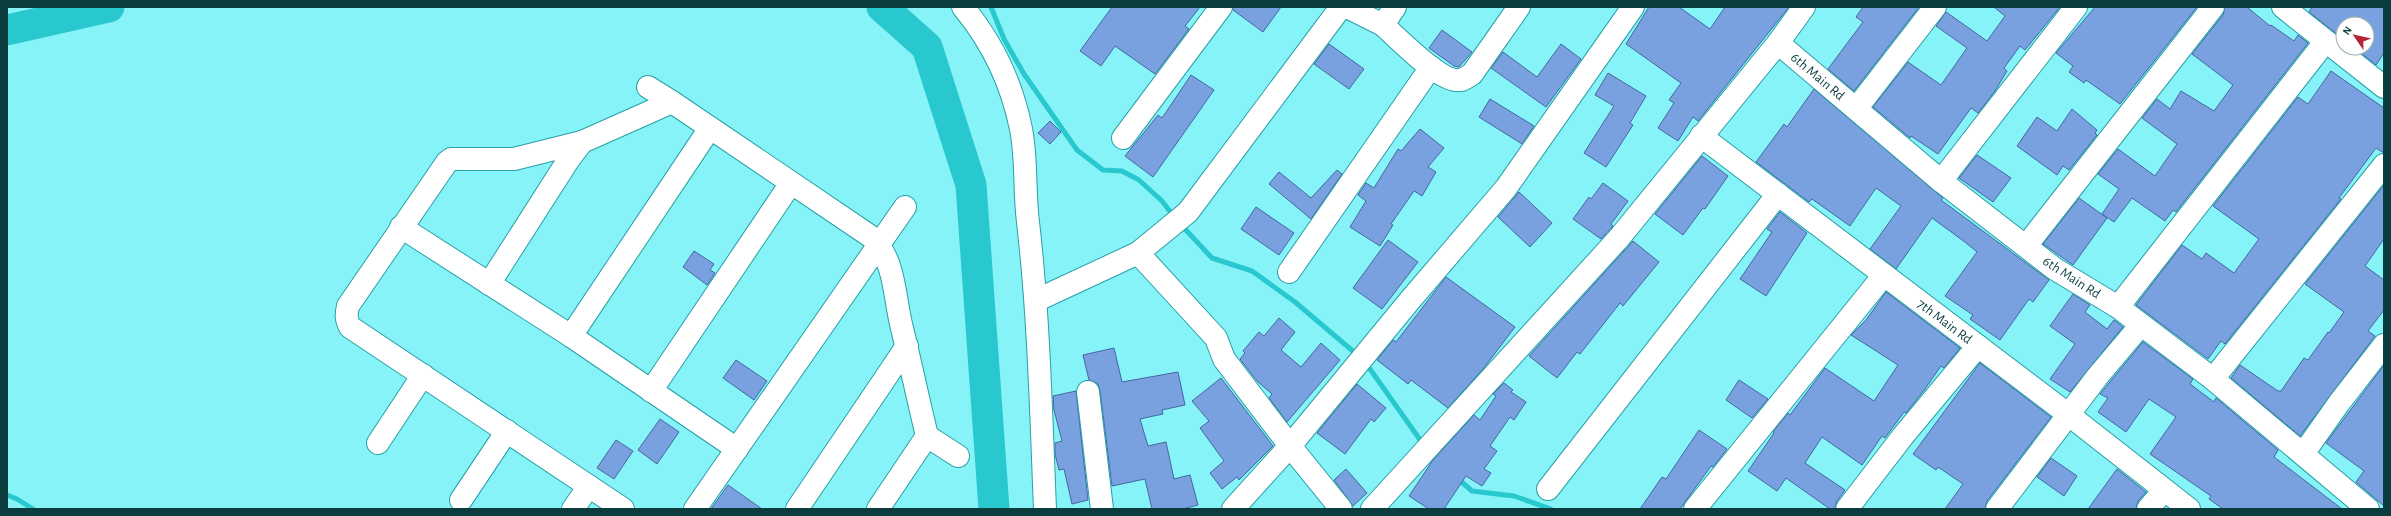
<svg xmlns="http://www.w3.org/2000/svg" width="2391" height="516" font-family="'Alegreya Sans',sans-serif">
  <style>
    .lines { fill: none; stroke-linecap: round; stroke-linejoin: round }
    .stream { stroke: #29c8cf; stroke-width: 5 }
    .river { stroke: #29c8cf; stroke-width: 31 }
    .building { fill: #7aa1df; stroke: #4467a1 }
    .minor-casing { stroke: #27a0a6; stroke-width: 24 }
    .minor { stroke: #fff; stroke-width: 22 }
    .labels { text-anchor: middle; stroke-width: 3.5; stroke-linejoin: round; paint-order: stroke }
    .street-label { font-size: 14px; fill: #0b3d3f; stroke: #fff }
  </style>
  <rect width="100%" height="100%" fill="#86f3f8"/>
  <g class="lines">
    <!-- stream -->
    <g class="stream">
      <path d="M991,7l13,32 20,35 53,76 26,20 19,1 17,9 23,21 10,13"/>
      <path d="M1184,228l28,30 40,13 43,31 59,50"/>
      <path d="M1370,369l53,75"/>
      <path d="M1457,478l15,13 42,5 37,13"/>
      <path d="M7,495l10,4 16,10"/>
    </g>
    <!-- river -->
    <g class="river">
      <path d="M882,7l45,40 44,138 23,324"/>
      <path d="M7,30l102,-23"/>
    </g>
  </g>
  <!-- building -->
  <g class="building">
    <path d="M1112,7h88l-15,19 4,3 -34,45 -40,-28 -14,20 -21,-15z"/>
    <path d="M1233,7h48l-18,25 -30,-22z"/>
    <path d="M1649,7h30l31,22 15,-22h64l-91,114 -5,-4 -15,24 -20,-13 16,-25 -5,-3 12,-17 -55,-39z"/>
    <path d="M1863,7h56l-65,84 -26,-22 35,-47 -7,-5z"/>
    <path d="M1994,7h66l-35,43 -5,-4 -16,22 3,3 -12,20 -17,22 -7,-5 -33,46 -27,-18 -1,2 -37,-31 35,-45 33,23 26,-37 -31,-22 10,-14 41,29 18,-25z"/>
    <path d="M2095,7h102l-77,97 -34,-24 -2,3 -15,-11 4,-6 -17,-13z"/>
    <path d="M2225,7h22l23,19 1,-1 23,16 4,-6 10,8 -132,169 -3,-2 -8,11 -33,-23 -18,24 -12,-8 17,-25 -21,-15 20,-25 37,27 22,-32 -35,-26 15,-19 13,10 11,-18 33,20 19,-26 -41,-31 31,-39z"/>
    <path d="M2312,7h72v46l-8,12 -21,-17h12v-24h-24v15l-34,-27z"/>
    <path d="M1442,30l30,22 -13,15 -5,-1 -25,-18z"/>
    <path d="M1329,44l35,25 -15,20 -35,-25z"/>
    <path d="M1561,44l20,15 -35,48 -55,-39 12,-16 34,25z"/>
    <path d="M2331,71l53,37v45l-8,-5 -37,50 2,1 -116,145 -4,-3 -13,18 -72,-54 46,-60 20,14 4,-6 28,20 25,-34 -46,-33 85,-109 10,7z"/>
    <path d="M1608,73l38,23 -16,27 3,2 -27,42 -22,-14 30,-47 -19,-11z"/>
    <path d="M1191,75l23,15 -61,87 -28,-21 33,-41 4,3z"/>
    <path d="M1814,89l129,109 -2,2 108,80 -16,22 -4,-3 -29,41 -30,-21 3,-4 -28,-19 32,-44 -12,-10 -33,-24 -36,51 -26,-20 31,-43 -25,-18 -26,38 -38,-27 -3,3 -53,-40 28,-38 3,3z"/>
    <path d="M1490,99l44,27 -12,18 -43,-27z"/>
    <path d="M2072,109l25,21 -2,3 2,2 -28,35 -6,-4 -6,9 -40,-29 20,-29 20,14z"/>
    <path d="M1050,121l11,11 -11,12 -12,-11z"/>
    <path d="M1420,129l24,19 -16,19 8,5 -14,24 -8,-5 -23,33 2,1 -13,21 -30,-19 16,-26 -8,-6 8,-12 8,5 24,-39 3,2z"/>
    <path d="M1977,155l34,23 -18,24 -34,-24z"/>
    <path d="M1702,156l26,20 -23,33 -2,-1 -20,27 -28,-21z"/>
    <path d="M1337,170l5,4 -31,45 -42,-35 10,-12 32,26z"/>
    <path d="M1603,183l25,18 -17,23 2,2 -12,13 -28,-20 16,-22 2,2z"/>
    <path d="M2384,185v54l-19,27 19,14v30l-16,21 7,5 -75,100 -69,-58 9,-13 38,26h3l23,-33 4,2 20,-28 1,1 15,-21 -39,-28z"/>
    <path d="M1519,192l33,31 -22,24 -32,-30z"/>
    <path d="M2079,198l28,20 -34,47 -30,-21z"/>
    <path d="M1256,207l38,26 -15,22 -38,-26z"/>
    <path d="M1780,212l27,21 -41,63 -26,-17 32,-47 -5,-3z"/>
    <path d="M1388,240l30,22 -36,47 -29,-21z"/>
    <path d="M1633,241l26,21 -36,44 -3,-3 -40,51 -3,-2 -20,26 -28,-22z"/>
    <path d="M694,251l20,13 -4,6 5,3 -8,12 -24,-18z"/>
    <path d="M1446,277l69,50 -32,42 -35,39 -37,-28 -3,4 -31,-24 16,-20 3,2z"/>
    <path d="M1886,292l74,56 -16,20 -3,-2 -16,23 -19,24 -2,-1 -19,26 -3,-2 -20,29 -40,-28 -17,26 40,27 -8,11 -2,8h-5l-44,-31 -9,13 -29,-20 26,-38 -1,-1 15,-19 2,2 35,-47 49,33 24,-36 -47,-30 15,-15z"/>
    <path d="M2073,294l17,11 -5,7 22,17 7,-9 9,7 -53,65 -20,-13 25,-35 -25,-18z"/>
    <path d="M1279,318l16,14 -14,18 20,17 20,-24 19,17 -53,62 -18,-24 3,-4 -15,-13 -17,-22 5,-6 -2,-2 16,-19 5,4z"/>
    <path d="M2143,342l50,37 -3,5 24,18 2,-4 62,52 -4,7 68,52h-119l-14,-10 2,-3 -61,-42 26,-37 -27,-18 -23,33 -28,-20 10,-14 -8,-4z"/>
    <path d="M1114,348l8,34 56,-10 7,33 -23,5 1,4 -23,5 8,27 18,-4 8,37 16,-4 8,30 -16,4h-30l-7,-30 -33,7 -12,-95 -2,-7 -9,-4 -6,-25z"/>
    <path d="M736,360l31,21 -13,19 -31,-22z"/>
    <path d="M1980,363l71,54 -64,84 -2,8h-40l18,-25 -25,-17 -2,3 -23,-16z"/>
    <path d="M2384,365v141l-28,-24 8,-11 -38,-28z"/>
    <path d="M1221,378l52,68 -34,34 -2,-3 -15,12 -12,-16 14,-12 -24,-33 9,-7 -17,-20z"/>
    <path d="M1739,380l29,19 -16,19 -26,-18z"/>
    <path d="M1504,383l9,7 -2,2 15,10 -12,18 -4,-3 -20,29 7,5 -13,18 7,4 -9,13 -16,-10 -22,33h-15l-20,-13 24,-36 41,-45 6,5 16,-24 -3,-2z"/>
    <path d="M1357,384l29,24 -12,14 -3,-3 -26,35 -28,-21z"/>
    <path d="M1076,391l12,109 -16,4 -8,-35 -5,1 -4,-16v-11l7,-2 -8,-31 -1,-14z"/>
    <path d="M660,419l19,13 -22,32 -19,-14z"/>
    <path d="M1699,430l28,19 -14,18 -2,-1 -31,43h-40l22,-32 4,2z"/>
    <path d="M616,440l17,11 -19,28 -17,-11z"/>
    <path d="M2051,458l26,18 -13,20 -27,-19z"/>
    <path d="M1346,469l21,24 -14,13 -19,-26z"/>
    <path d="M2117,469l29,23 -8,9 -2,8h-48z"/>
    <path d="M728,485l34,24h-51z"/>
  </g>
  <g class="lines">
    <!-- minor casing -->
    <g class="minor-casing">
      <g id="minor">
        <path d="M963,7c29,35 49,77 58,122 6,30 3,62 7,93 11,96 13,191 17,287"/>
        <path d="M1347,7l36,18 12,-18"/>
        <path d="M2283,7l101,80"/>
        <path d="M1383,25c15,13 58,59 78,55 3,-1 8,-4 11,-6l47,-67"/>
        <path d="M1778,43l163,138 114,88 63,38 95,72 155,130"/>
        <path d="M648,87l24,15"/>
        <path d="M1856,109l79,-102"/>
        <path d="M1701,136l368,279 120,94"/>
        <path d="M1123,138l98,-131"/>
        <path d="M1941,181l135,-174"/>
        <path d="M401,227l170,109 166,113"/>
        <path d="M2026,246l187,-239"/>
        <path d="M1138,253l78,85 8,21 66,87 121,-147 95,-111 127,-181"/>
        <path d="M1289,272l142,-205"/>
        <path d="M489,284l80,-125 13,-17"/>
        <path d="M1037,300l101,-47 50,-41 153,-205"/>
        <path d="M2118,307l207,-265"/>
        <path d="M571,336l139,-208"/>
        <path d="M2213,379l171,-214"/>
        <path d="M651,391l140,-208"/>
        <path d="M1088,392l14,117"/>
        <path d="M378,443l45,-68"/>
        <path d="M2303,454l36,-51 45,-58"/>
        <path d="M1548,489l230,-295"/>
        <path d="M461,500l46,-69"/>
        <path d="M573,509l16,-23"/>
        <path d="M623,509l-273,-182c-4,-8 -4,-12 -2,-21l99,-144 4,-3h63l68,-17 90,-40 201,136c22,24 21,56 28,86 9,37 17,75 26,112l31,20"/>
        <path d="M695,509l210,-302"/>
        <path d="M797,509l110,-163"/>
        <path d="M878,509l49,-73"/>
        <path d="M1233,509l57,-63 51,63"/>
        <path d="M1372,509l247,-271 159,-195 26,-36"/>
        <path d="M1695,509l189,-234"/>
        <path d="M1847,509l56,-73 75,-90"/>
        <path d="M1997,509l100,-132 43,-51"/>
        <path d="M2148,509l16,-19"/>
      </g>
    </g>
    <!-- minor -->
    <use href="#minor" class="minor"/>
  </g>
  <g class="labels">
    <!-- street labels -->
    <g class="street-label">
      <text transform="translate(1818 76) rotate(40)" y="5">6th Main Rd</text>
      <text transform="translate(2072 277) rotate(33)" y="5">6th Main Rd</text>
      <text transform="translate(1945 321) rotate(37)" y="5">7th Main Rd</text>
    </g>
  </g>
  <!-- border -->
  <rect width="2391" height="516" fill="none" stroke="#0b3d3f" stroke-width="16"/>
  <!-- north arrow -->
  <g transform="translate(2355 36) rotate(304)"><circle r="19" fill="#ffffff" stroke="#9db1b2"/>
  <path d="M0-3L7 15L0 10L-7 15Z" fill="#b52338"/>
  <text y="-6" font-size="11" font-weight="bold" text-anchor="middle" fill="#0b3d3f">N</text>
  </g>
</svg>
